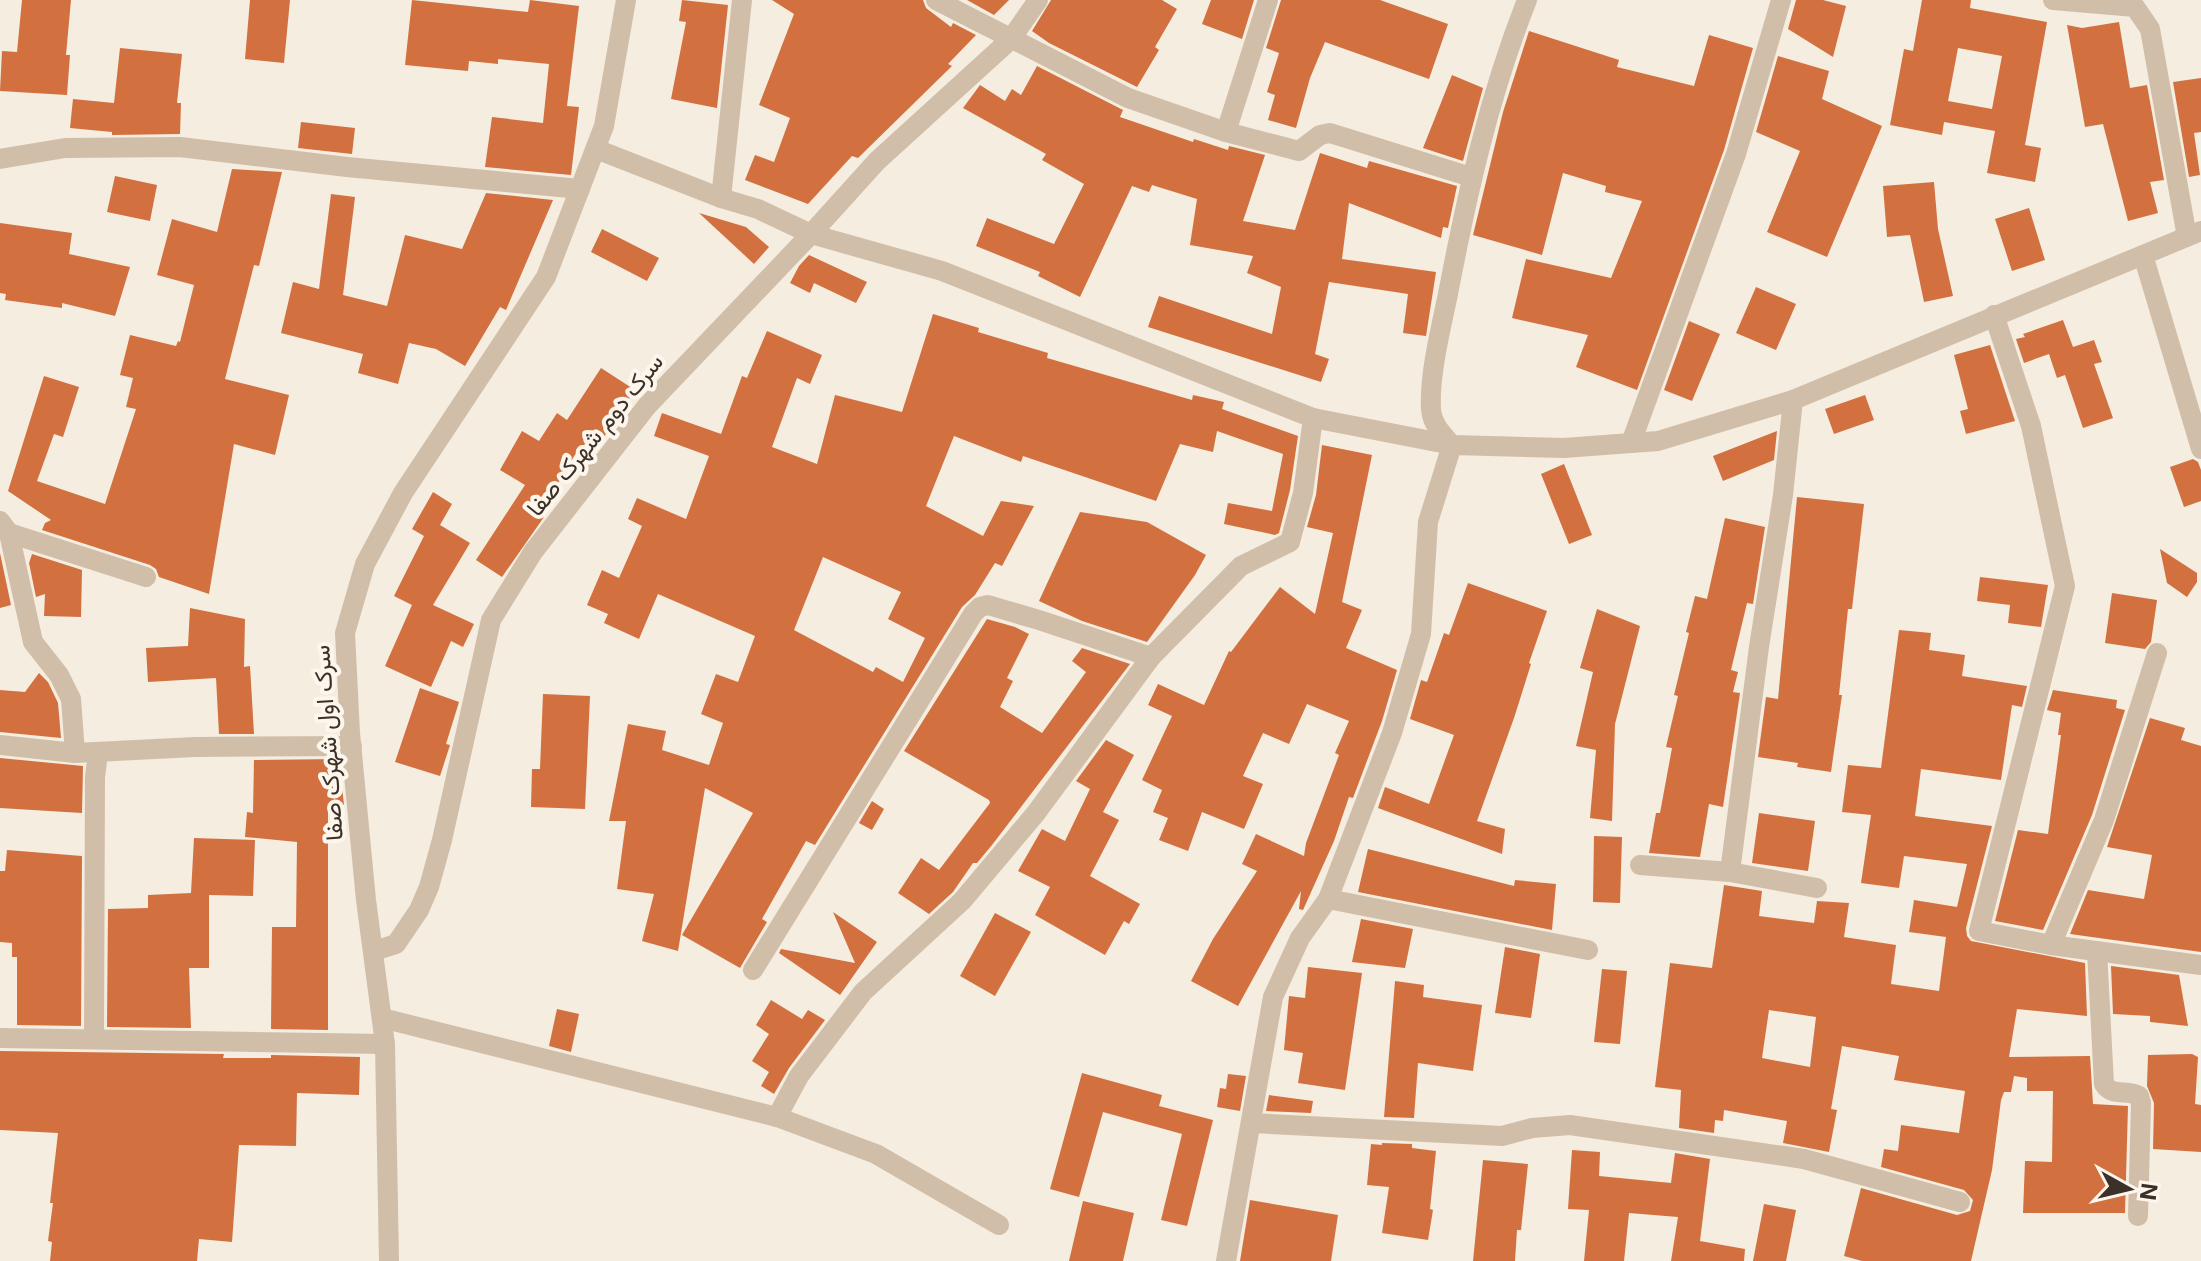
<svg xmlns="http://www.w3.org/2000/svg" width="2201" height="1261" font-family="Inter,Vazirmatn,sans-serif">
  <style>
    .building { fill: #d27040; fill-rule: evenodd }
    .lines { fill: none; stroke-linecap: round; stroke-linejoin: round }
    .minor { stroke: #d0bea9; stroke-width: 20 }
    .tertiary { stroke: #d0bea9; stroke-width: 20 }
    .labels { text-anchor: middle; stroke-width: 8; stroke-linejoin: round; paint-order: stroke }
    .street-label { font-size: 24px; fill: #3c3129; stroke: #fcf6ec }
  </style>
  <rect width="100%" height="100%" fill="#f5eddf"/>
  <!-- building -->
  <g class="building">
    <path d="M22,0h49l-5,55h4l-3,40 -67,-4 2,-40 15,1z"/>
    <path d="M250,0h40l-6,63 -39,-4z"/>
    <path d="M412,0l116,12 2,-12 49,6 -12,100 12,1 -8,68 -86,-8 7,-50 51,6 6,-59 -51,-5v5l-29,-3 -1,10 -63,-6z"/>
    <path d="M682,0l46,5 -11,103 -46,-9 15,-77 -7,-1z"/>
    <path d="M772,0h151l3,8 25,19 2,-4 23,12 -28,29 4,2 -94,92 -6,-2 -44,48 -63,-24 10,-25 19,7 16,-44 -31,-13 35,-91z"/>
    <path d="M967,0h42l-15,15z"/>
    <path d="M1051,0h111l15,9 -22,38 4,3 -22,37 -88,-44 -17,-12z"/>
    <path d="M1211,0h43l-12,39 -40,-15z"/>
    <path d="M1281,0h99l68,24 -19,55 -104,-37 -15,36 -14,50 -28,-8 7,-25 -8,-3 12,-39 -13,-5z"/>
    <path d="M1796,0h27l23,6 -13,51 -45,-28z"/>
    <path d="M1922,0h49l-1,8 77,14 -22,123 16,3 -6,34 -48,-9 8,-42 -51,-9 -2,13 -52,-10 14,-76 9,2zM1958,48l44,8 -10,53 -44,-8z"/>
    <path d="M2119,22l11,66 17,-3 17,95 -14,2 8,31 -30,8 -25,-97 -18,3 -18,-102 15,3z"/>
    <path d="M1529,31l90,29 -2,7 77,19 15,-51 44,13 -29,102 -87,240 -61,-23 12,-32 -76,-17 14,-59 85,19 31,-77 -37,-9 1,-6 -43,-13 -21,82 -69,-20 30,-123z"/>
    <path d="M120,48l62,6 -5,49h4l-1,31 -68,1v-3l-42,-4 3,-29 41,4z"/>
    <path d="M1778,56l51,15 -7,28 60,27 -55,131 -60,-25 33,-81 -44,-19z"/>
    <path d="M1037,66l86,44 -3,7 73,25 1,-3 34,11 1,-4 36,9 -22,66 52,9 25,-77 47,15 2,-7 88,25 -9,42 -5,-1 -2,11 -92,-35 -7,56 94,13 -10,64 -23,-3 5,-39 -79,-12 -14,72 14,5 -8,23 -173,-55 11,-31 113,38 9,-47 -34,-14 6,-17 -63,-11 7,-46 -45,-14 -3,7 -17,-6 -52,111 -42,-21 2,-4 -64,-26 11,-28 67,26 30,-60 -42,-24 4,-6 -83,-46 17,-23 25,16 7,-12 9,6z"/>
    <path d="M1452,75l31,13 -20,73 -40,-13z"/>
    <path d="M2201,78v54l-7,1 6,42 -11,2 -16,-95z"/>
    <path d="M301,122l54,6 -3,26 -54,-6z"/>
    <path d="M232,169l50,3 -23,94 -5,-1 -29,114 64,16 -14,60 -41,-11 -25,150 -50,-17 -3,-8 -6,-4 -108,-35 3,-7 6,-3 -43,-29 36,-115 35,11 -16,50 -9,-3 -17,47 68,23 31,-95 -10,-2 7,-29 -13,-3 10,-40 46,11 2,-5 2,1 14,-57 -37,-10 15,-56 45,13z"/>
    <path d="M115,176l42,9 -7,36 -43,-9z"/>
    <path d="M1934,182l4,47 15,67 -29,6 -14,-67 -23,2 -4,-51z"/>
    <path d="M486,193l67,7 -47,110 -6,-3 -35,59 -29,-17 -27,-6 -11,41 -40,-11 5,-19 -82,-21 12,-51 26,7 12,-95 24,3 -12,98 44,11 18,-71 57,14z"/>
    <path d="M2029,208l16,52 -33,11 -17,-52z"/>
    <path d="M699,213l47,14 23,20 -15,17z"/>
    <path d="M0,223l72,10 -3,21 61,13 -15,49 -53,-13v5l-57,-8 1,-6 -6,-1z"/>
    <path d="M602,229l57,29 -12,23 -56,-29z"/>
    <path d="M809,255l58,27 -11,21 -42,-20 -4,10 -20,-10 9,-17z"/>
    <path d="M1756,287l40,17 -20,46 -40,-17z"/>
    <path d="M933,314l46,14 -1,4 70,21 -1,5 145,42 1,-5 31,7 -2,7 76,27 -8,54 -11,43 -4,2 -51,-11 4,-21 44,8 11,-57 -66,-23 -4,21 -33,-8 -24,57 -133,-45 -2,6 -67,-26 -28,70 57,30 18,-35 33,5 -32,60 -7,-3 -20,32 -13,12 -147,238 -9,-4 -44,78 5,3 -27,46 -58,-33 71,-122 -48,-25 -27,163 -36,-10 12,-47 -37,-5 9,-68h-17l19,-97 38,7 -4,19 47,15 14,-42 -22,-9 15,-40 22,8 17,-46 -97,-42 -19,45 -35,-16 4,-9 -21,-9 15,-35 17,8 23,-52 -14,-7 9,-21 49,21 23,-63 -55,-20 8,-23 59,21 21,-58 5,2 20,-47 55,24 -12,29 -13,-6 -25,69 45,17 18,-69 67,17zM823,557l78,35 -13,27 37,19 -22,44 -27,-15 -3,5 -79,-42z"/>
    <path d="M2063,320l10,27 21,-7 8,22 -8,2 19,54 -30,10 -18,-53 -8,3 -8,-24 -25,9 -8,-24 9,-2 -2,-3z"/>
    <path d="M1689,321l31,13 -28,67 -28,-11z"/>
    <path d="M1990,345l25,76 -49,13 -6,-23 8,-2 -14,-54z"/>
    <path d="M601,368l34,22 -47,71 -12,-8 -36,61 4,3 -42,60 -26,-17 49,-75 -25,-15 22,-39 17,10 18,-28 10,7z"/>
    <path d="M1865,395l9,25 -40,14 -9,-25z"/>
    <path d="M1777,431l-3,29 -51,21 -10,-25z"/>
    <path d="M1322,445l50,10 -30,147 20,8 -16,38 51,22 -15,51 -29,77 -4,-1 -15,44 -31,69 -4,-1 2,-18 -63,115 -47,-25 22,-42 44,-68 -15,-7 14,-30 48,22 2,-13 33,-88 -4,-2 14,-32 -42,-17 -18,40 -26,-11 -20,43 20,8 -19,45 -42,-17 -14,39 -29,-11 9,-22 -15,-6 9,-22 -20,-10 30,-64 -24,-11 10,-21 46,21 25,-54 2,1 49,-65 35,27 18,-81 -26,-6 9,-32z"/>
    <path d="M2193,459l5,3 3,8v31l-17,6 -14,-40z"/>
    <path d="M1564,464l28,71 -23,9 -28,-70z"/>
    <path d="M433,492l19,12 -12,21 30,18 -37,62 41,19 -11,23 -12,-6 -20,46 -46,-21 27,-61 -18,-9 30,-60 -12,-7z"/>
    <path d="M1797,497l67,7 -12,105h-4l-9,86h3l-11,77 -34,-5 1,-4 -40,-6 8,-60 12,2z"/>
    <path d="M1080,512l67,10 59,33 -11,20 -48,67 -65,-21 -43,-20z"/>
    <path d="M1725,518l40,9 -12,77 -6,-1 -16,67 7,2 -5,20 7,1 -17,114 -14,-3 -9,53 -51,-4 7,-40h4l12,-65 -6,-1 12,-51 -4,-1 15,-62 -3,-1 9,-36 12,3z"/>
    <path d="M2160,549l37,24v9l-10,15 -20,-14z"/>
    <path d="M0,553l11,52 -11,3z"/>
    <path d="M32,554l50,16 -1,47 -37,-1 1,-22 -9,3 -7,-34z"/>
    <path d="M1980,577l68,8 -7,42 -33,-4 2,-18 -33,-4z"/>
    <path d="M1468,583l79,28 -18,52 2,1 -17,54 -37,103 28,8 -3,25 -124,-46 7,-21 44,17 25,-69 -44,-16 11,-39 6,2 17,-49 5,2z"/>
    <path d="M2112,593l45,7 -6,42 -6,7 -40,-6z"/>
    <path d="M190,608l55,11 -1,48 6,-1 4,68h-35l-3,-56 -68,4 -2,-34 42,-2z"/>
    <path d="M1597,609l43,17 -25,98 -3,97 -22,-3 6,-68 -20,-4 17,-74 -13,-4z"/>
    <path d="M987,619l28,8 14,7 -22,44 6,3 -13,26 42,26 44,-61 -14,-11 10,-13 48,16 -138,181 -15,18h-4l-20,29 -24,22 -31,-21 23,-35 18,12 51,-67 -1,-3 -85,-49z"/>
    <path d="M1899,630l32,3 -2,17 36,5 -3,21 65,10 -5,21 -10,-2 -11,75 -80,-11 -6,47 77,10 -26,102 1,8 4,5 114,22 2,53 -70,-7 -8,48 81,-1 3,48 35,2 -3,107h-102l2,-52 27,1 1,-71h-26v-13l-13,-2 -3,16h-7l-3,8 -9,70 -21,91h-109l-18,-5 17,-68 96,27 13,-4 3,-11 -9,-10 -83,-23 3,-18 14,2 3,-26 58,8 6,-42 -71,-11 5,-24 -57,-10 -11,63 6,1 -8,42 -46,-9 4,-22 -63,-11 -1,11 -8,-1 -1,13 -35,-5 2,-38 -26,-3 15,-124 42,5 12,-83 38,6 -3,25 55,7 3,-22 32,2 -5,34 52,8 -5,39 48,7 7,-54 -37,-5 5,-32 43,7 10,-43 -63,-8 -5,32 -38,-5 10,-68 -29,-3 6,-47 33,3zM1769,1010l47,7 -6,50 -48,-9z"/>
    <path d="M39,673l9,9 10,21 3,35 -61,-6v-42l25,2z"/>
    <path d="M420,688l39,14 -13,42 4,1 -10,31 -45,-14z"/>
    <path d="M2053,690l64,10 -1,8 9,2 -33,105 -49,115 -48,-9 23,-91 30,4 13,-99h-3l3,-22 -14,-3z"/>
    <path d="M543,694l47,2 -5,113 -54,-2 1,-38h8z"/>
    <path d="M2150,718l35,10 -4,12 20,6v206l-131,-18 18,-44 56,9 8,-44 -45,-8z"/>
    <path d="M1106,740l28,15 -31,57 16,8 -29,56 50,28 -11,20 -5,-3 -19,34 -70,-40 15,-28 -32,-16 24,-42 23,12 25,-52 -14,-8z"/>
    <path d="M0,758l83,8 -1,47 -82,-5z"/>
    <path d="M339,759l5,46h-16v225l-57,-1 1,-102h24l1,-85 -52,-5 2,-25 6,1 1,-53z"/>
    <path d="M872,801l12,8 -12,21 -13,-7z"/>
    <path d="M1759,813l56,8 -7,50 -56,-8z"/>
    <path d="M1594,836l28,1 -2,66 -27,-1z"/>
    <path d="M194,838l61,2 -2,56 -44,-1v73h-20l2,60 -84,-1 1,-118 40,-1v-13l43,-2z"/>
    <path d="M1368,849l146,37 1,-6 41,4 -4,46 -194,-38z"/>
    <path d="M7,850l75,6 -1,170 -64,-1v-68h-5v-14l-12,-1v-71h5z"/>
    <path d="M833,912l44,30 -37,53 -61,-42 2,-4 74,14z"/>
    <path d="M995,913l36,19 -36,64 -35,-20z"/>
    <path d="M1361,919l52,10 -8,39 -53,-6z"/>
    <path d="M1505,947l35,7 -9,64 -36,-5z"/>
    <path d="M2111,966l68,9 9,51 -38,-4v-6l-37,-2z"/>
    <path d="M1308,967l54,6 -17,117 -47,-7 5,-30 -19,-3 5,-54 16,2z"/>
    <path d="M1602,969l25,2 -7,73 -26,-2z"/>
    <path d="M1395,981l29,4 -1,12 59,8 -9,66 -55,-8 -4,55 -30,-1z"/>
    <path d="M771,1000l31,19 6,-9 17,10 -36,48 -15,26 -13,-8 8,-14 -17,-11 17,-27 -13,-9z"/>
    <path d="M557,1009l22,5 -8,38 -22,-6z"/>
    <path d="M0,1051l224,3 -1,4h48v-3l89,2 -1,38 -62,-2 -1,53 -57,-1 -7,97 -33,-3 -2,22h-147l2,-19 -4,-1 5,-38h-3l8,-70 -58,-3z"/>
    <path d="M2192,1054l6,3 -3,47 6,1v47l-48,-3 1,-46 -7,-17 1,-31z"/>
    <path d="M1082,1073l80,22 -3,11 54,14 -26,106 -26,-6 21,-86 -79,-22 -24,85 -29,-8z"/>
    <path d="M1228,1074l18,2 -6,35 -23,-4 3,-19 6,1z"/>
    <path d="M1269,1095l44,6 -2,12 -45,-2z"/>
    <path d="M1382,1143l30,1v4l24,3 -6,58 3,1 -5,30 -46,-7 7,-46 -22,-2 4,-41 11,1z"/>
    <path d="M1572,1150l28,2 -1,24 72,7 4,-30 35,6 -10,82 45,8 -1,12h-73l7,-44 -49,-4 -5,48h-40l5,-51 -21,-1z"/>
    <path d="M1483,1160l45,4 -7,66h-4l-2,31h-42z"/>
    <path d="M1250,1200l88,15 -7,46h-91z"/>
    <path d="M1083,1201l51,12 -11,48h-54z"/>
    <path d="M1764,1204l32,6 -10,51h-33z"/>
  </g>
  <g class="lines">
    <!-- minor -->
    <g class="minor">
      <path d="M936,0l192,98 98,34 73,19 21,-16 10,-2 141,44"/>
      <path d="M2053,0l82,7 15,22 37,208"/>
      <path d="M1226,132l42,-132"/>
      <path d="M0,159l65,-11 115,-1 167,20 233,22"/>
      <path d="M721,198l21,-198"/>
      <path d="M2143,255l58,194"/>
      <path d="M1994,315l37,111 34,160 -86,345 72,14 150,20"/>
      <path d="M1631,443l105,-289 45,-154"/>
      <path d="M0,521l9,12 24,109 26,33 12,24 4,54"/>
      <path d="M9,533l137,44"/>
      <path d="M0,745l75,8 120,-6 157,-1"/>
      <path d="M1640,865l90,7 87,16"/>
      <path d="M1730,872l29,-225 24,-152 10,-95"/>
      <path d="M1328,899l260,51"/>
      <path d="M2051,945l53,-125 53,-167"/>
      <path d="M2097,951l7,133c8,13 23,5 35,12l2,7 -3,113"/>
      <path d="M753,970l220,-356 7,-7 8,-2 51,15 112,37"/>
      <path d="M382,1018l395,99 99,37 123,71"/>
      <path d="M0,1038l385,6"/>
      <path d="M94,1039l1,-262 3,-24"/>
      <path d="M777,1117l22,-41 64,-84 99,-91 74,-88 115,-156 90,-91 49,-24 13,-49 10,-75"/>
      <path d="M1252,1123l250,13 30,-8 38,-3 234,34 156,43"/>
      <path d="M1226,1261l47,-264 27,-59 28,-39 64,-166 29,-99 7,-112 24,-77c-10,-11 -20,-21 -21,-36 -2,-34 10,-81 17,-115 19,-100 41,-198 79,-294"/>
    </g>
    <!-- tertiary -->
    <g class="tertiary">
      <path d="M596,149l125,49 37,11 53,25 131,37 371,147 139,27 112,3 94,-7 135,-41 408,-169"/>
      <path d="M374,951l22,-7 23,-34 10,-23 13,-47 49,-220 42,-68 114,-146 164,-172 66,-73 134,-122 27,-39"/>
      <path d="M389,1261l-4,-217 -19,-144 -16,-167 -5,-100 20,-69 38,-71 143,-216 58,-151 22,-126"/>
    </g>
  </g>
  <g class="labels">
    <!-- street labels -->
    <g class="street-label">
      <text transform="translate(595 435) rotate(-51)" y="8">سرک دوم شهرک صفا</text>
      <text transform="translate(328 743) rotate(-94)" y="8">سرک اول شهرک صفا</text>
    </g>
  </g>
  <!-- north arrow -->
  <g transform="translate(2129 1189) rotate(98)" stroke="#fcf6ec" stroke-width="6" paint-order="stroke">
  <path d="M0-6L14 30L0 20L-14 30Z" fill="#3c3129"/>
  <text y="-12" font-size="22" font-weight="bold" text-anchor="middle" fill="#3c3129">N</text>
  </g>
</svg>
